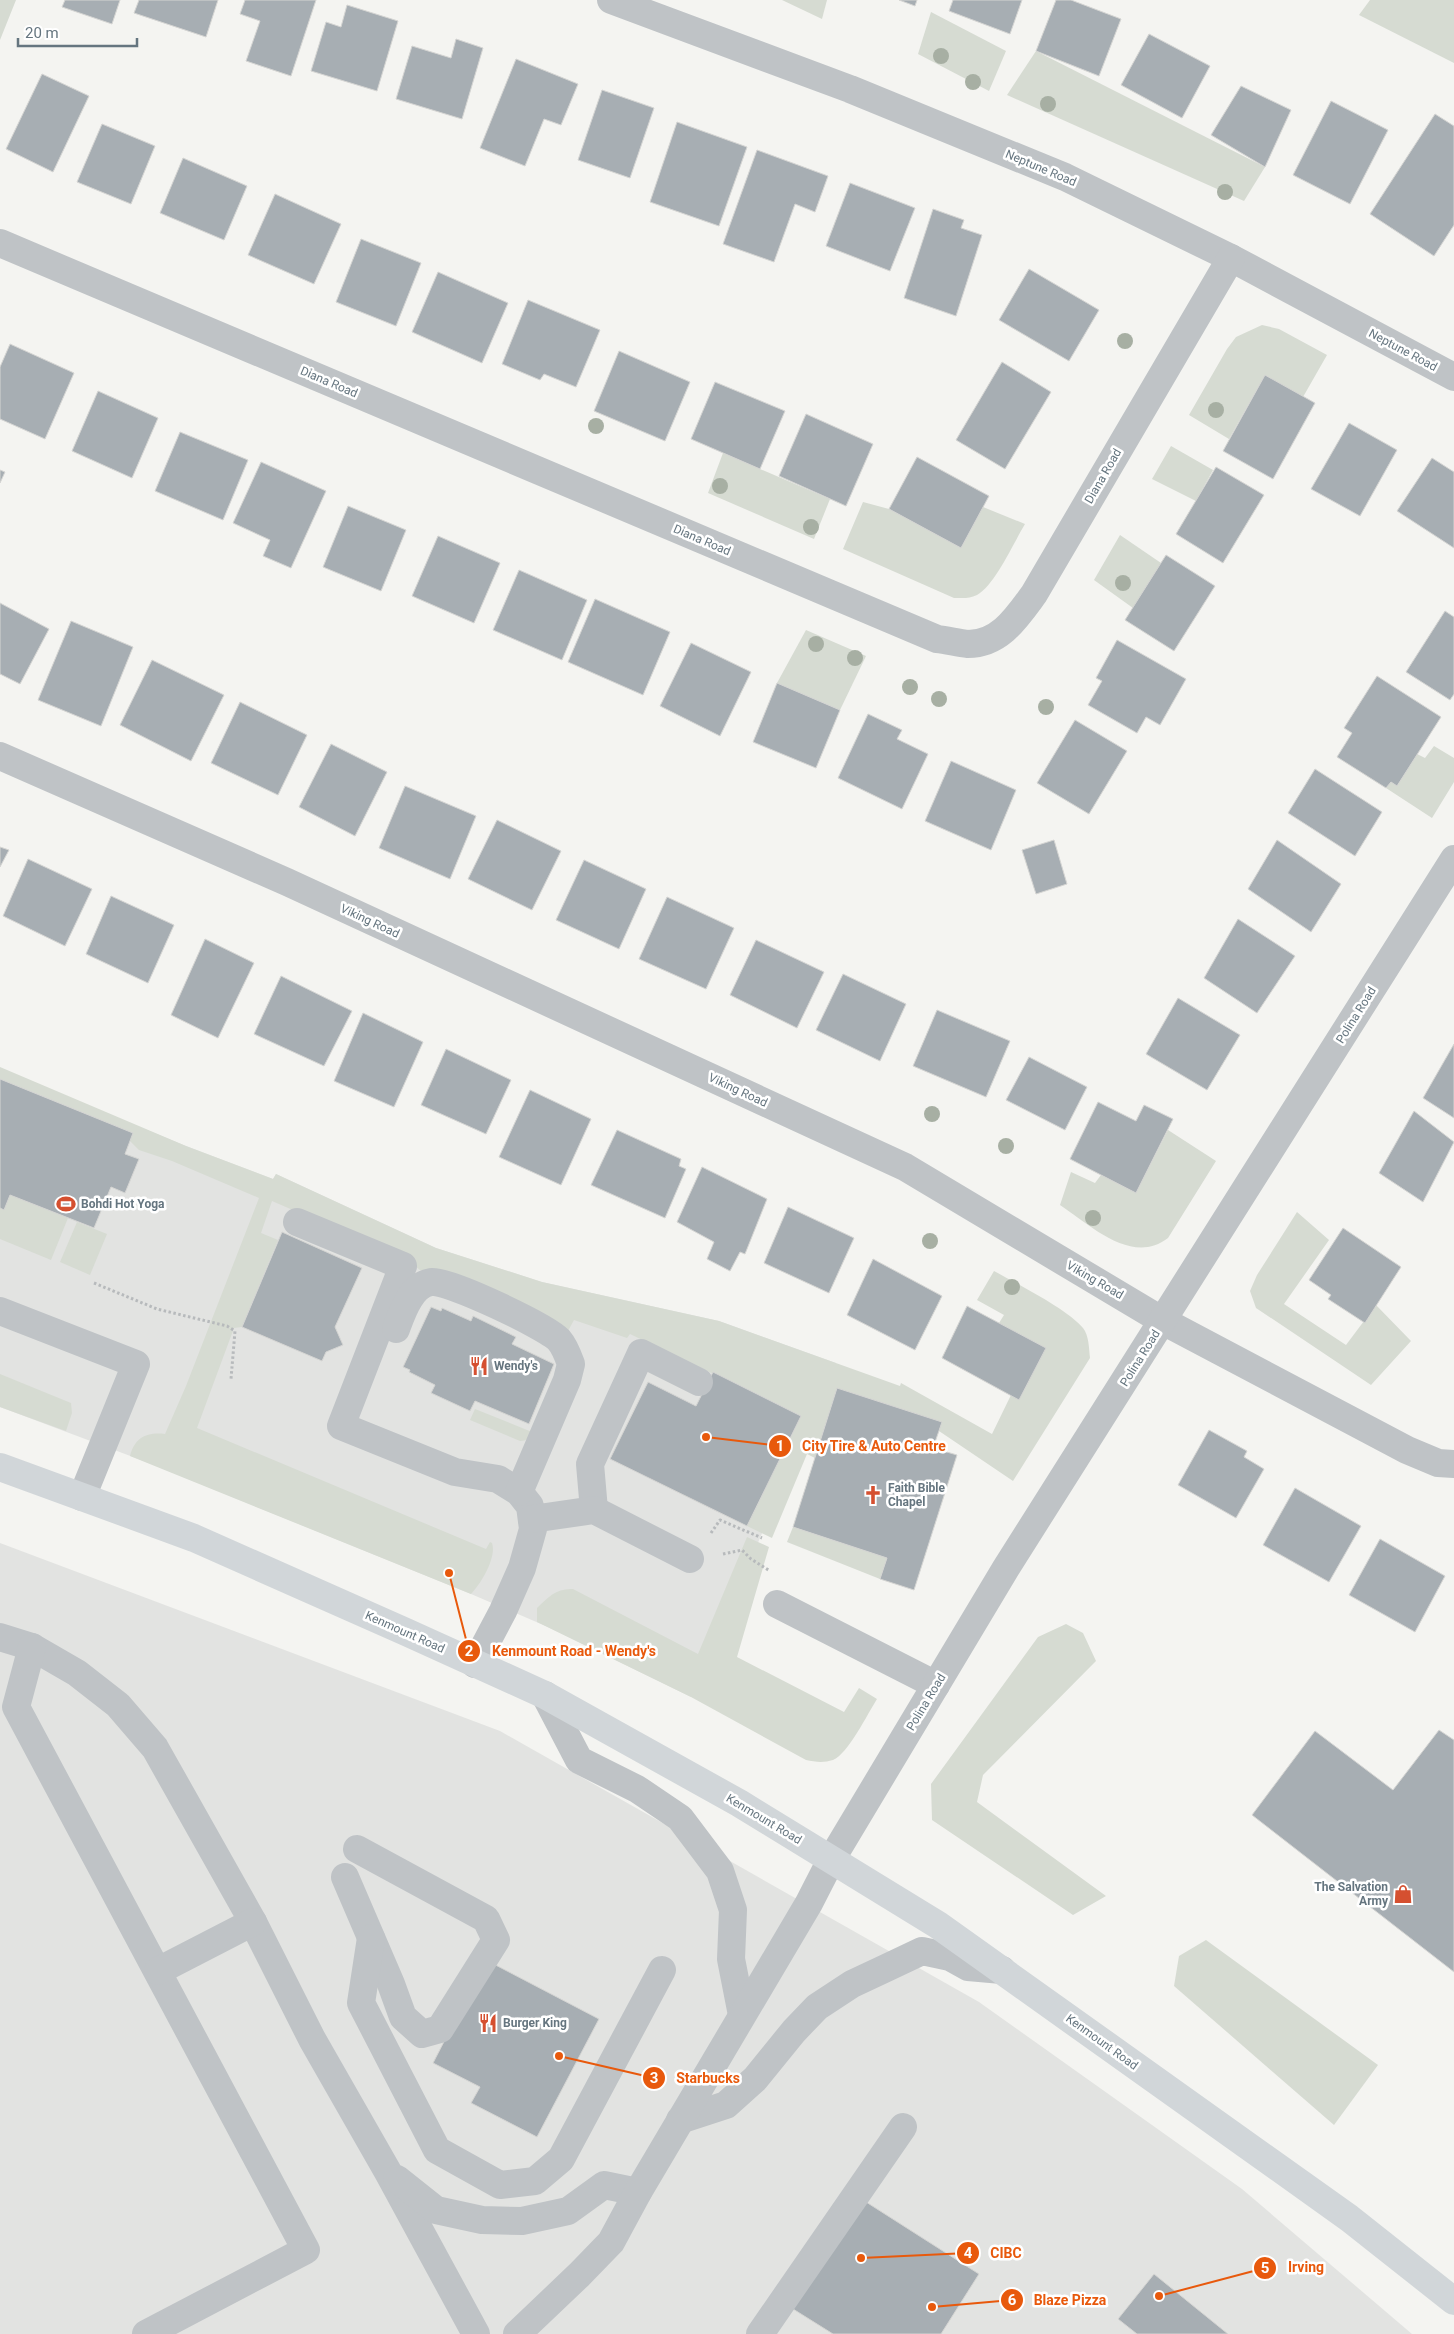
<svg xmlns="http://www.w3.org/2000/svg" width="1454" height="2334" font-family="Roboto,sans-serif">
  <style>
    .built { fill: #e2e3e1 }
    .green { fill: #d6dbd2 }
    .building { fill: #a7aeb3; stroke: #d5d5d3 }
    .lines { fill: none; stroke-linecap: round; stroke-linejoin: round }
    .path { stroke: #b7babc; stroke-width: 3; stroke-dasharray: 2.5 2.5; stroke-linecap: butt }
    .minor { stroke: #bfc3c6; stroke-width: 28 }
    .major { stroke: #d1d6d9; stroke-width: 28 }
    .tree { fill: #a7afa3 }
    .labels { text-anchor: middle; stroke-width: 5; stroke-linejoin: round; paint-order: stroke }
    .street-label { font-size: 12px; fill: #65757f; stroke: #fff }
    .poi-label { font-size: 12px; font-weight: bold; fill: #65757f; stroke: #fff; text-anchor: start }
    .leader { fill: none; stroke: #e8590c; stroke-width: 2 }
    .callout-dot { fill: #e8590c; stroke: #fff; stroke-width: 2 }
    .mark-label { font-size: 15px; text-anchor: middle; font-weight: bold; fill: #fff }
    .callout-label { font-size: 14px; text-anchor: middle; font-weight: bold; fill: #e8590c; stroke: #fff; stroke-width: 5; stroke-linejoin: round; paint-order: stroke }
  </style>
  <rect width="100%" height="100%" fill="#f4f4f1"/>
  <!-- built -->
  <g class="built">
    <path d="M0,1070l186,76 87,33 3,-5 160,74 106,34 177,39 117,42 -145,334 -143,-70 -77,-33 -322,-131 -149,-56z"/>
    <path d="M0,1543l500,188 479,271 263,187 170,145h-1412z"/>
  </g>
  <!-- green -->
  <g class="green">
    <path d="M0,0h16l-16,40z"/>
    <path d="M782,0h45l-5,19z"/>
    <path d="M1370,0h84v63l-95,-48z"/>
    <path d="M931,12l75,39 -17,40 -71,-37z"/>
    <path d="M1036,51l229,116 -21,34 -237,-106z"/>
    <path d="M1262,325l17,4 48,26 -24,42 -38,-22 -36,64 -40,-24 38,-66 9,-12z"/>
    <path d="M1171,446l42,24 -17,31 -44,-22z"/>
    <path d="M723,453l107,46 -16,40 -106,-46z"/>
    <path d="M863,502l26,7 72,39 22,-41 42,17c-11,18 -30,61 -48,71 -8,4 -14,3 -23,3l-111,-49z"/>
    <path d="M1120,535l41,28 -28,45 -39,-28z"/>
    <path d="M806,630l60,26 -26,54 -63,-27z"/>
    <path d="M1434,746l20,12v24l-22,36 -46,-30 5,-6 6,4 20,-32 8,4z"/>
    <path d="M0,1067l186,79 87,33 3,-5 160,74 106,34 177,39 181,65 1,-3 91,51 19,-39 -12,-72 5,-8 -27,-15 17,-29c23,13 73,38 89,57 6,7 6,21 7,30l-77,123 -74,-50 2,-9 -104,-33 -22,69 -8,-4 -35,84 -25,-12 54,-110 -171,-82 -3,4 -53,-18 -6,11 -56,-25 -92,-36 -14,-11 -134,-58 -11,32 17,7 -36,87 -8,1 -37,100 289,121 4,-7 2,1c5,14 -11,41 -21,51l-341,-138c5,-19 17,-24 35,-22l21,-48 73,-188 -87,-37 -33,-11 -9,-9 3,-8 -133,-54z"/>
    <path d="M1168,1130l48,31 -48,77c-36,28 -78,-13 -108,-33l11,-33 24,11 6,-8 35,18z"/>
    <path d="M10,1195l58,23 -17,42 -51,-21v-31l4,2z"/>
    <path d="M1297,1212l32,28 -45,64 62,41 30,-40 35,36 -40,44 -115,-77 -6,-17 7,-16z"/>
    <path d="M77,1222l30,12 -17,41 -30,-13z"/>
    <path d="M0,1374l71,29 1,10 -6,18 -66,-24z"/>
    <path d="M475,1409l57,23c-3,6 -5,9 -12,9l-50,-21z"/>
    <path d="M793,1527l94,31 -7,21 -93,-37z"/>
    <path d="M747,1537l22,10 -32,110 107,55 15,-24 18,11c-9,14 -29,55 -44,61 -9,3 -18,2 -27,0l-115,-63 -154,-75v-14c11,-11 20,-20 36,-19l125,65z"/>
    <path d="M1066,1624l17,9 13,28 -113,114 -6,27 129,94 -33,19 -141,-95 -1,-36 107,-147z"/>
    <path d="M1206,1940l172,125 -44,60 -160,-139 5,-30z"/>
  </g>
  <!-- building -->
  <g class="building">
    <path d="M65,0h55l-8,24 -50,-17z"/>
    <path d="M139,0h79l-12,37 -72,-24z"/>
    <path d="M245,0h71l-25,76 -45,-15 14,-40 -20,-7z"/>
    <path d="M899,0h18l-2,6z"/>
    <path d="M953,0h69l-12,34 -61,-23z"/>
    <path d="M1056,0h15l50,19 -22,57 -63,-25z"/>
    <path d="M347,5l51,16 -21,70 -66,-20 15,-49 15,5z"/>
    <path d="M1149,34l61,32 -28,52 -61,-33z"/>
    <path d="M456,39l27,9 -21,71 -66,-20 16,-53 39,12z"/>
    <path d="M516,59l62,25 -17,41 -17,-6 -19,47 -45,-18z"/>
    <path d="M42,74l47,22 -36,76 -47,-23z"/>
    <path d="M1241,86l50,24 -26,57 -54,-32z"/>
    <path d="M602,90l52,18 -24,70 -52,-18z"/>
    <path d="M1331,101l57,29 -38,74 -57,-29z"/>
    <path d="M1435,114l19,12v99l-20,31 -64,-42z"/>
    <path d="M677,122l70,25 -28,79 -69,-24z"/>
    <path d="M102,124l53,22 -24,58 -54,-22z"/>
    <path d="M757,150l71,26 -13,36 -20,-8 -21,58 -51,-18z"/>
    <path d="M183,158l64,28 -23,54 -64,-27z"/>
    <path d="M850,183l65,25 -25,63 -64,-25z"/>
    <path d="M275,194l66,30 -27,60 -66,-29z"/>
    <path d="M933,209l31,11 -3,8 21,7 -26,81 -52,-18z"/>
    <path d="M361,239l60,24 -25,63 -60,-24z"/>
    <path d="M1029,269l70,41 -30,51 -70,-41z"/>
    <path d="M438,272l70,31 -26,60 -70,-31z"/>
    <path d="M528,300l72,30 -24,57 -32,-13 -4,6 -38,-16z"/>
    <path d="M10,344l64,29 -29,66 -45,-20v-52z"/>
    <path d="M619,351l71,31 -25,59 -71,-30z"/>
    <path d="M1002,362l49,30 -46,77 -49,-29z"/>
    <path d="M1265,375l50,28 -42,76 -50,-28z"/>
    <path d="M715,382l70,29 -25,58 -69,-30z"/>
    <path d="M98,391l60,27 -26,60 -60,-27z"/>
    <path d="M806,414l67,30 -27,62 -67,-30z"/>
    <path d="M1349,423l48,27 -37,66 -49,-27z"/>
    <path d="M180,432l68,28 -25,60 -68,-29z"/>
    <path d="M917,457l72,39 -28,52 -72,-39z"/>
    <path d="M1432,458l22,14v76l-57,-37z"/>
    <path d="M261,462l65,29 -35,77 -28,-12 7,-16 -37,-17z"/>
    <path d="M1216,467l48,28 -41,68 -47,-29z"/>
    <path d="M0,470l5,2 -5,11z"/>
    <path d="M348,506l58,24 -25,61 -58,-24z"/>
    <path d="M438,536l62,27 -26,60 -62,-27z"/>
    <path d="M1166,555l49,31 -41,65 -49,-31z"/>
    <path d="M519,570l68,30 -25,60 -69,-30z"/>
    <path d="M595,599l75,33 -27,63 -75,-33z"/>
    <path d="M0,603l49,26 -29,55 -20,-10z"/>
    <path d="M1445,611l9,6v77l-4,6 -44,-28z"/>
    <path d="M71,621l62,26 -32,79 -63,-26z"/>
    <path d="M1117,640l69,39 -26,46 -14,-8 -9,16 -49,-28 14,-24 -6,-3z"/>
    <path d="M691,643l60,29 -31,64 -60,-30z"/>
    <path d="M152,660l72,35 -33,66 -71,-36z"/>
    <path d="M1377,676l64,41 -44,69 -6,-4 -5,6 -49,-31 15,-24 -8,-5z"/>
    <path d="M777,683l63,27 -24,58 -63,-26z"/>
    <path d="M240,702l67,33 -29,60 -67,-32z"/>
    <path d="M868,714l34,16 -5,9 31,15 -26,55 -64,-31z"/>
    <path d="M1075,720l52,31 -38,63 -52,-31z"/>
    <path d="M331,744l56,28 -32,64 -56,-29z"/>
    <path d="M951,761l65,29 -25,60 -66,-29z"/>
    <path d="M1315,769l67,43 -27,44 -67,-43z"/>
    <path d="M405,786l71,30 -26,63 -71,-31z"/>
    <path d="M497,820l64,31 -29,59 -64,-31z"/>
    <path d="M1054,840l13,44 -31,10 -14,-44z"/>
    <path d="M1277,840l64,44 -30,48 -63,-43z"/>
    <path d="M0,847l9,3 -9,17z"/>
    <path d="M28,859l64,30 -27,57 -62,-30z"/>
    <path d="M584,860l62,29 -27,60 -63,-29z"/>
    <path d="M111,896l63,29 -26,58 -62,-29z"/>
    <path d="M667,897l67,31 -28,61 -67,-30z"/>
    <path d="M1238,919l57,37 -38,57 -53,-35z"/>
    <path d="M205,939l49,24 -36,75 -47,-23z"/>
    <path d="M756,940l68,32 -27,56 -67,-33z"/>
    <path d="M843,974l63,30 -26,57 -64,-31z"/>
    <path d="M281,976l71,35 -28,55 -70,-32z"/>
    <path d="M1178,998l62,37 -33,55 -61,-36z"/>
    <path d="M937,1010l73,31 -24,56 -73,-31z"/>
    <path d="M363,1013l60,29 -29,65 -60,-26z"/>
    <path d="M1454,1044v74l-31,-20z"/>
    <path d="M446,1049l65,31 -25,54 -65,-29z"/>
    <path d="M1029,1057l58,30 -22,43 -59,-30z"/>
    <path d="M0,1079l133,54 -8,21 14,5 -14,34 -14,-6 -17,41 -84,-33 -6,15 -4,-2z"/>
    <path d="M530,1090l61,29 -30,66 -62,-28z"/>
    <path d="M1098,1102l38,19 8,-16 29,14 -37,74 -66,-34z"/>
    <path d="M1414,1111l40,31 -31,60 -44,-29z"/>
    <path d="M617,1130l64,29 -2,7 7,3 -21,49 -74,-33z"/>
    <path d="M702,1167l65,32 -22,55 -5,-2 -10,19 -23,-12 7,-17 -37,-20z"/>
    <path d="M788,1207l66,31 -25,55 -65,-30z"/>
    <path d="M1343,1228l58,39 -36,56 -37,-24 3,-4 -22,-15z"/>
    <path d="M282,1232l80,36 -27,59 8,18 -17,7 -4,9 -80,-34z"/>
    <path d="M873,1259l69,37 -27,54 -68,-35z"/>
    <path d="M967,1306l79,42 -27,52 -77,-42z"/>
    <path d="M431,1307l10,4 1,-3 29,13 2,-5 43,21 -4,7 42,20 -25,60 -54,-23 -5,10 -39,-18 4,-8 -26,-13 1,-2 -7,-3z"/>
    <path d="M713,1372l88,44 -54,110 -137,-67 38,-77 48,24z"/>
    <path d="M837,1388l105,34 -9,26 24,7 -43,135 -34,-11 7,-21 -94,-31z"/>
    <path d="M1209,1430l38,21 -3,6 20,12 -28,49 -58,-33z"/>
    <path d="M1295,1488l66,38 -32,56 -66,-37z"/>
    <path d="M1380,1539l65,37 -30,56 -66,-37z"/>
    <path d="M1439,1730l15,10v232l-202,-157 63,-84 78,59z"/>
    <path d="M486,1960l113,59 -62,118 -66,-34 9,-16 -47,-24z"/>
    <path d="M863,2200l116,74 -38,60h-108l-40,-25z"/>
    <path d="M1154,2274l74,60h-91l-19,-15z"/>
  </g>
  <g class="lines">
    <!-- path -->
    <g class="path">
      <path d="M94,1283l63,26 70,17 8,5 -4,48"/>
      <path d="M711,1533l9,-13 42,18"/>
      <path d="M723,1554l19,-4 9,9 19,12"/>
    </g>
    <!-- minor -->
    <g class="minor">
      <path d="M611,0l239,89 215,88 166,81 223,119"/>
      <path d="M0,243l937,396c10,1 21,4 31,5 32,0 49,-27 66,-50l197,-336"/>
      <path d="M0,756l287,126 618,285 258,154 244,129 31,13 16,1"/>
      <path d="M297,1222l106,44 -62,160 114,46 43,7 21,13 11,14 3,23 -11,39 -19,43 -28,53"/>
      <path d="M0,1311l136,53 -54,133"/>
      <path d="M396,1329c6,-16 15,-44 35,-47 16,-3 116,45 128,58 6,7 9,16 12,24l-4,16 -48,112"/>
      <path d="M594,1510l-4,-46 51,-111 58,29"/>
      <path d="M532,1519l62,-9 96,49"/>
      <path d="M777,1604l159,81"/>
      <path d="M0,1637l32,10 45,26 41,32 37,43 98,174 59,117 76,133 88,162"/>
      <path d="M32,1647l-16,60 290,543 -160,84"/>
      <path d="M545,1695l34,65 58,29 43,29 40,53 13,39 -2,49 11,56"/>
      <path d="M345,1877l46,107 12,33 19,17 18,-5 56,-89 -10,-21 -129,-70"/>
      <path d="M371,1938l-10,65 76,147 63,35 35,-4 26,-22 101,-189"/>
      <path d="M158,1971l95,-49"/>
      <path d="M680,2120l46,-15 29,-26 39,-48 23,-24 35,-23 32,-15 38,-18 28,6 18,10 34,3"/>
      <path d="M397,2179l39,31 46,10 40,1 46,-10 36,-26 34,7"/>
      <path d="M517,2334l62,-59 32,-33 27,-50 171,-289 22,-43 175,-292 448,-709"/>
      <path d="M760,2334l143,-207"/>
    </g>
    <!-- major -->
    <path class="major" d="M0,1467l194,71 212,94 139,63 194,108 199,122 411,293 105,83"/>
  </g>
  <!-- trees -->
  <g class="tree">
    <circle cx="941" cy="56" r="8"/>
    <circle cx="973" cy="82" r="8"/>
    <circle cx="1048" cy="104" r="8"/>
    <circle cx="1225" cy="192" r="8"/>
    <circle cx="1125" cy="341" r="8"/>
    <circle cx="1216" cy="410" r="8"/>
    <circle cx="596" cy="426" r="8"/>
    <circle cx="720" cy="486" r="8"/>
    <circle cx="811" cy="527" r="8"/>
    <circle cx="1123" cy="583" r="8"/>
    <circle cx="816" cy="644" r="8"/>
    <circle cx="855" cy="658" r="8"/>
    <circle cx="910" cy="687" r="8"/>
    <circle cx="939" cy="699" r="8"/>
    <circle cx="1046" cy="707" r="8"/>
    <circle cx="932" cy="1114" r="8"/>
    <circle cx="1006" cy="1146" r="8"/>
    <circle cx="1093" cy="1218" r="8"/>
    <circle cx="930" cy="1241" r="8"/>
    <circle cx="1012" cy="1287" r="8"/>
  </g>
  <!-- icons -->
  <defs>
    <g id="stadium-bare" transform="scale(1.5)"><path d="M0-5a6.5 5 0 1 0 0 10a6.5 5 0 1 0 0-10ZM-3.5-1.8h7v3.6h-7Z" fill="#d55030" stroke="#fff" stroke-width="2.5" paint-order="stroke"/></g>
    <g id="restaurant-bare" transform="scale(1.5)"><path d="M-5-6h1v4h1v-4h1v4h1v-4h1v5L-1.5 .5V6h-2V.5L-5-1ZM5-6V6H3V1.5H1.5Q1.5-4 5-6Z" fill="#d55030" stroke="#fff" stroke-width="2.5" paint-order="stroke"/></g>
    <g id="church-bare" transform="scale(1.5)"><path d="M-1.2-6h2.4v3.5h3.3v2.4h-3.3V6h-2.4V-.1h-3.3v-2.4h3.3Z" fill="#d55030" stroke="#fff" stroke-width="2.5" paint-order="stroke"/></g>
    <g id="shop-bare" transform="scale(1.5)"><path d="M-5-2.5h2.3a2.7 3.5 0 0 1 5.4 0H5L5.5 6h-11ZM-1.5-2.5h3a1.5 2.3 0 0 0-3 0Z" fill="#d55030" stroke="#fff" stroke-width="2.5" paint-order="stroke"/></g>
  </defs>
  <g fill-rule="evenodd">
    <use href="#stadium-bare" x="66" y="1204"/>
    <use href="#restaurant-bare" x="479" y="1366"/>
    <use href="#church-bare" x="873" y="1495"/>
    <use href="#shop-bare" x="1403" y="1894"/>
    <use href="#restaurant-bare" x="488" y="2023"/>
  </g>
  <g class="labels">
    <!-- street labels -->
    <g class="street-label">
      <text transform="translate(1041 168) rotate(23)" y="4">Neptune Road</text>
      <text transform="translate(1403 350) rotate(28)" y="4">Neptune Road</text>
      <text transform="translate(329 382) rotate(23)" y="4">Diana Road</text>
      <text transform="translate(1103 476) rotate(-60)" y="4">Diana Road</text>
      <text transform="translate(702 540) rotate(23)" y="4">Diana Road</text>
      <text transform="translate(370 921) rotate(25)" y="4">Viking Road</text>
      <text transform="translate(1356 1015) rotate(-58)" y="4">Polina Road</text>
      <text transform="translate(738 1090) rotate(25)" y="4">Viking Road</text>
      <text transform="translate(1095 1280) rotate(30)" y="4">Viking Road</text>
      <text transform="translate(1140 1358) rotate(-58)" y="4">Polina Road</text>
      <text transform="translate(405 1632) rotate(24)" y="4">Kenmount Road</text>
      <text transform="translate(926 1702) rotate(-59)" y="4">Polina Road</text>
      <text transform="translate(764 1819) rotate(31)" y="4">Kenmount Road</text>
      <text transform="translate(1102 2042) rotate(36)" y="4">Kenmount Road</text>
    </g>
    <!-- poi labels -->
    <g class="poi-label">
      <text x="81" y="1208">Bohdi Hot Yoga</text>
      <text x="494" y="1370">Wendy's</text>
      <text x="888" y="1492">Faith Bible<tspan x="888" dy="14">Chapel</tspan></text>
      <text x="1388" y="1891" text-anchor="end">The Salvation<tspan x="1388" dy="14">Army</tspan></text>
      <text x="503" y="2027">Burger King</text>
    </g>
  </g>
  <!-- callouts -->
  <path class="leader" d="M706 1437L780 1446M449 1573L469 1651M559 2056L654 2078M861 2258L968 2253M1159 2296L1265 2268M932 2307L1012 2300"/>
  <g class="callout-dot">
    <circle cx="706" cy="1437" r="5"/>
    <circle cx="449" cy="1573" r="5"/>
    <circle cx="559" cy="2056" r="5"/>
    <circle cx="861" cy="2258" r="5"/>
    <circle cx="1159" cy="2296" r="5"/>
    <circle cx="932" cy="2307" r="5"/>
    <circle cx="780" cy="1446" r="12"/>
    <circle cx="469" cy="1651" r="12"/>
    <circle cx="654" cy="2078" r="12"/>
    <circle cx="968" cy="2253" r="12"/>
    <circle cx="1265" cy="2268" r="12"/>
    <circle cx="1012" cy="2300" r="12"/>
  </g>
  <g class="mark-label">
    <text x="780" y="1451">1</text>
    <text x="469" y="1656">2</text>
    <text x="654" y="2083">3</text>
    <text x="968" y="2258">4</text>
    <text x="1265" y="2273">5</text>
    <text x="1012" y="2305">6</text>
  </g>
  <g class="callout-label">
    <text x="874" y="1451">City Tire &amp; Auto Centre</text>
    <text x="574" y="1656">Kenmount Road - Wendy's</text>
    <text x="708" y="2083">Starbucks</text>
    <text x="1006" y="2258">CIBC</text>
    <text x="1306" y="2272">Irving</text>
    <text x="1070" y="2305">Blaze Pizza</text>
  </g>
  <!-- scale -->
  <path d="M18 38v8h119v-8" fill="none" stroke="#65757f" stroke-width="2.5"/>
  <text x="25" y="38" font-size="15" fill="#65757f" stroke="#ffffff" stroke-width="4" paint-order="stroke">20 m</text>
</svg>
